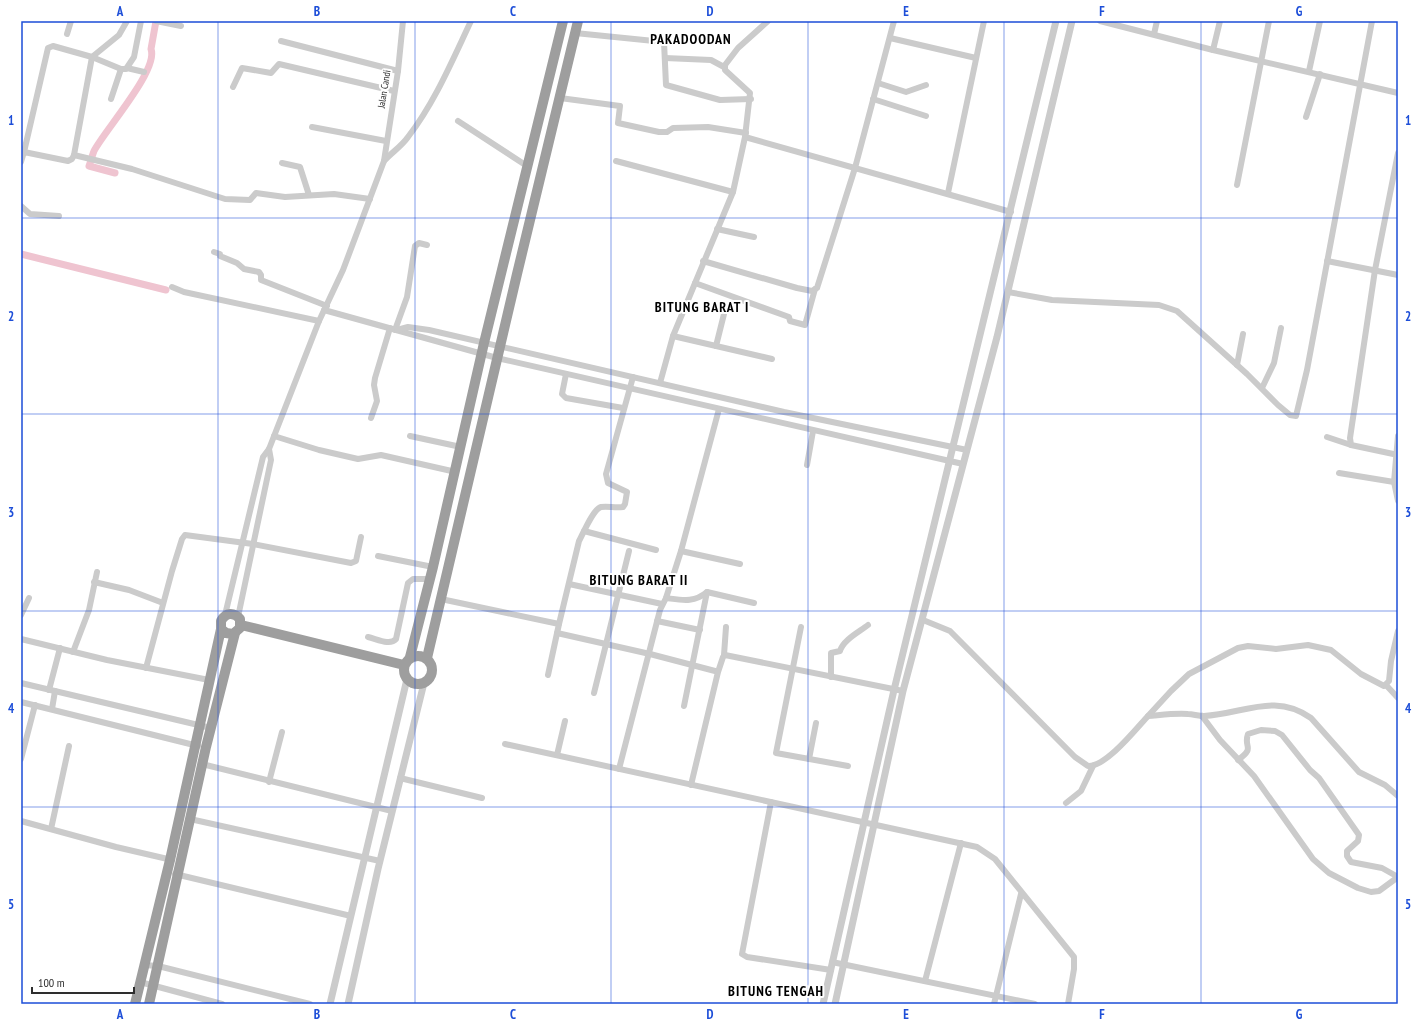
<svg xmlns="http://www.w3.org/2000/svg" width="1419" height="1025" viewBox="0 0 1419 1025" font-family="'PT Sans Narrow',sans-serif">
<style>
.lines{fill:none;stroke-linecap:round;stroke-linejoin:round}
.canal{stroke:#efc4d0;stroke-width:7}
.minor{stroke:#cbcbcb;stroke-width:6}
.tertiary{stroke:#cbcbcb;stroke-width:7}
.trunk{stroke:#9e9e9e;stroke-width:10}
.grid{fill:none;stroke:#1d4ed8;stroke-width:1;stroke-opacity:0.55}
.labels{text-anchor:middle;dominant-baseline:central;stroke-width:4;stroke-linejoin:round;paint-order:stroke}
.street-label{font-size:10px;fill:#2e2e2e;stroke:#fff}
.district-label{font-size:14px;font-weight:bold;letter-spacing:1px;fill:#000;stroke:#fff}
.neatline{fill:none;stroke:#1d4ed8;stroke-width:1.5}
.grid-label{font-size:13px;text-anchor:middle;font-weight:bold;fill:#1d4ed8}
</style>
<rect width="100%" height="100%" fill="#fff"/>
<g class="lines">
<g class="canal">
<path d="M115,173l-26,-7c2,-5 3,-10 5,-15 10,-20 65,-81 57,-102l5,-28"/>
<path d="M21,254l145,36"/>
</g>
<g class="minor">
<path d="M127,21l-8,14 -27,22 -18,98 58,14 93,30 25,1 6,-7 29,4 49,-3 36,5"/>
<path d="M156,21l25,5"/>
<path d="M1100,21l113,29 185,43"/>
<path d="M575,33l89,9 2,43 54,15 31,-1"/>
<path d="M67,34l4,-13"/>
<path d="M1154,34l3,-13"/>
<path d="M890,38l86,20"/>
<path d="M281,41l117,30"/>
<path d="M1213,50l7,-29"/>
<path d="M665,58l46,2 13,7"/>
<path d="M127,68l17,4"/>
<path d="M1309,71l11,-50"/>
<path d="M878,83l28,9 20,-7"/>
<path d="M233,87l9,-19 29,5 8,-9 115,27"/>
<path d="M560,98l60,8 -2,17 41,9h8l6,-4 35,-1 38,6"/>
<path d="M111,99l10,-30"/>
<path d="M873,99l53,17"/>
<path d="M1306,117l14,-43"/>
<path d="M458,121l69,45"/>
<path d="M312,127l74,14"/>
<path d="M745,137l266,75"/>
<path d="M24,152l24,-104 5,-2 39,11 29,12h5l8,-12 7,-36"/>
<path d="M1398,153l-23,117 -25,168 1,7 47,10"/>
<path d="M384,161l14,-90 5,-50"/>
<path d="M616,161l117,31"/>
<path d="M21,162l3,-10 44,9 4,-2 2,-4"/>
<path d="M282,163l18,4 9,28"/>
<path d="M1237,185l32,-164"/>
<path d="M948,193l36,-172"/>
<path d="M21,206l9,8 29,2"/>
<path d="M717,229l37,8"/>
<path d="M214,252l6,2v2l17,7 7,6 15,3 2,3v5l66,26"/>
<path d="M703,261l94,27 15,3 5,-3 38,-120 39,-147"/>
<path d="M1327,261l71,14"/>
<path d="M695,283l94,34 1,4 15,4 10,-36"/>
<path d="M172,287l12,5 135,29"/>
<path d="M1008,292l44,8 107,5 18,6 70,63 31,31 12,10 6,1 11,-46 65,-349"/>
<path d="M324,310l173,48 466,106"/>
<path d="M395,330l12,-33 8,-51 4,-3 8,2"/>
<path d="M397,330l11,-3 21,3 355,82 183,38"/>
<path d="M673,336l99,23"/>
<path d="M716,346l8,-32"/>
<path d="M1237,365l6,-31"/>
<path d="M566,374l-4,20 4,4 57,10"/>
<path d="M660,383l13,-47 60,-144 12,-55 5,-44 -25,-23v-5l13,-17 30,-27"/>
<path d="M1262,388l12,-25 7,-35"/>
<path d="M371,418l6,-17 -3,-16 1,-7 15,-50"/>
<path d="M274,436l45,14 39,9 23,-4 75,17"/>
<path d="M410,436l51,11"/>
<path d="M1398,436l-4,46 4,19"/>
<path d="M1327,437l24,8"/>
<path d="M807,465l6,-34"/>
<path d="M1339,473l55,9"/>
<path d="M584,531l72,19"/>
<path d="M681,551l59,13"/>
<path d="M378,556l55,11"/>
<path d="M94,582l35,8 34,13"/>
<path d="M569,584l93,20"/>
<path d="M666,598c16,2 28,5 41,-6l47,11"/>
<path d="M441,599l118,25"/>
<path d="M21,615l8,-17"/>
<path d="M225,615l38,-158 6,-8 50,-128 24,-51 41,-109c8,-9 17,-14 24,-24 27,-35 44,-76 63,-116"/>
<path d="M238,617l33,-157 -2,-11"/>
<path d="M923,620l27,11 125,126 13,9c18,1 48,-37 60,-50 13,-1 27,-3 40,-2 5,0 10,2 16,2 39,-2 71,-24 107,2l48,54 26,13 13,11"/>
<path d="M657,621l43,9"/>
<path d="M801,627l-25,126 72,13"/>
<path d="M557,633l93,21 65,17"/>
<path d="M368,637c9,2 22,9 28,2l12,-56 5,-4h17"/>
<path d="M21,639l86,21 102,20"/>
<path d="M73,652l16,-42 8,-38"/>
<path d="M724,655l2,-28"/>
<path d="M146,668l26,-97 10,-32 3,-4 68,9 98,19 5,-2 5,-24"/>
<path d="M548,675l11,-51 20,-83c4,-7 14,-32 22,-34 7,-1 14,1 22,0l2,-3 2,-12 -19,-9 -2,-9 27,-97"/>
<path d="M831,677v-24l9,-2c3,-11 19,-19 28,-26"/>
<path d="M21,683l190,45"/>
<path d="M1386,685l12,13"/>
<path d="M49,690l11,-42"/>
<path d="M594,693l35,-142"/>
<path d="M21,702l177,44"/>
<path d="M684,706l23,-114"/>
<path d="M52,709l3,-18"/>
<path d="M1148,716l23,-25 18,-17 49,-26 10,-2 28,3 32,-4 23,5 30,24 23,12 5,-5 2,-20 7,-30"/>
<path d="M1202,716l18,24 34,36 59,83 16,14 29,15 13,4 8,-1 19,-14"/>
<path d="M505,744l472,103 18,12 79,98v12l-6,35"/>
<path d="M557,755l8,-34"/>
<path d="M21,759l14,-54"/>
<path d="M809,759l7,-36"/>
<path d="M1238,760c18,-13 5,-12 10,-26l13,-4 14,1 7,4 28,35 9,8 40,57 -1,6 -11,10v5l4,6 31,6 16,9"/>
<path d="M202,764l190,47"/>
<path d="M619,769l41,-159 6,-12 15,-47 38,-142"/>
<path d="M400,778l82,20"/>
<path d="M269,782l13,-50"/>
<path d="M691,785l27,-113 5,-15 2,-2 178,36"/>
<path d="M771,802l-29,152 5,3 84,13"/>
<path d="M1066,803l15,-12 12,-25"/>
<path d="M190,819l190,42"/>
<path d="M21,821l95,26 56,13"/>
<path d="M51,829l18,-83"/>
<path d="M175,874l176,42"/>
<path d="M832,962l203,42"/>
<path d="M144,965l14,1 152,38"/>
<path d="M925,981l36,-138"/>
<path d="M140,982l82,22"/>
<path d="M994,1004l27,-110"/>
</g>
<g class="tertiary">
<path d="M330,1004l77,-325"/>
<path d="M348,1004l30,-135 46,-186"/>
<path d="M823,1004l71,-314 162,-669"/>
<path d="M835,1004l68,-313 94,-354 75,-316"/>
</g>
<g class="trunk">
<path d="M241,625l163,40"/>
<circle cx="418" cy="670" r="14"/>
<path d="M410,657l23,-90 51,-224 79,-322"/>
<path d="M427,658l90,-384 61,-253"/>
<path d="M135,1004l35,-144 51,-231v-8c5,-9 13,-9 19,-2v9l-7,6 -7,-1 -5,-4"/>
<path d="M149,1004l57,-257 29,-114"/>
</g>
</g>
<path class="grid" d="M218,21v983M415,21v983M611,21v983M808,21v983M1004,21v983M1201,21v983M21,218h1377M21,414h1377M21,611h1377M21,807h1377"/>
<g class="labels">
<g class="street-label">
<text transform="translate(384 89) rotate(-81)">Jalan Candi</text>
</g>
<g class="district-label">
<text x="691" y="39">PAKADOODAN</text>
<text x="702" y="307">BITUNG BARAT I</text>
<text x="639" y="580">BITUNG BARAT II</text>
<text x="776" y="991">BITUNG TENGAH</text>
</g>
</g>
<rect width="1419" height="1025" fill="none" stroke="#ffffff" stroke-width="44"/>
<path d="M32 987v6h102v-6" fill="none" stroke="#2e2e2e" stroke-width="2"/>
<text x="38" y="987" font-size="12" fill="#2e2e2e" stroke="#ffffff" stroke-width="3" paint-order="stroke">100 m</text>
<rect x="22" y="22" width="1375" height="981" class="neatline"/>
<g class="grid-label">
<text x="120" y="16">A</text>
<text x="317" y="16">B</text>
<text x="513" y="16">C</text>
<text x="710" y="16">D</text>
<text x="906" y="16">E</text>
<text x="1102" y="16">F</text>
<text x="1299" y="16">G</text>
<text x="11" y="125">1</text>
<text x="1408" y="125">1</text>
<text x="11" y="321">2</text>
<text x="1408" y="321">2</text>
<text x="11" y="517">3</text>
<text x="1408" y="517">3</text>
<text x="11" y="713">4</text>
<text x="1408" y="713">4</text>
<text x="11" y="909">5</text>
<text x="1408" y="909">5</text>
<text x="120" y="1019">A</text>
<text x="317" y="1019">B</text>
<text x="513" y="1019">C</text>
<text x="710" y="1019">D</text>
<text x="906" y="1019">E</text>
<text x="1102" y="1019">F</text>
<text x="1299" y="1019">G</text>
</g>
</svg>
